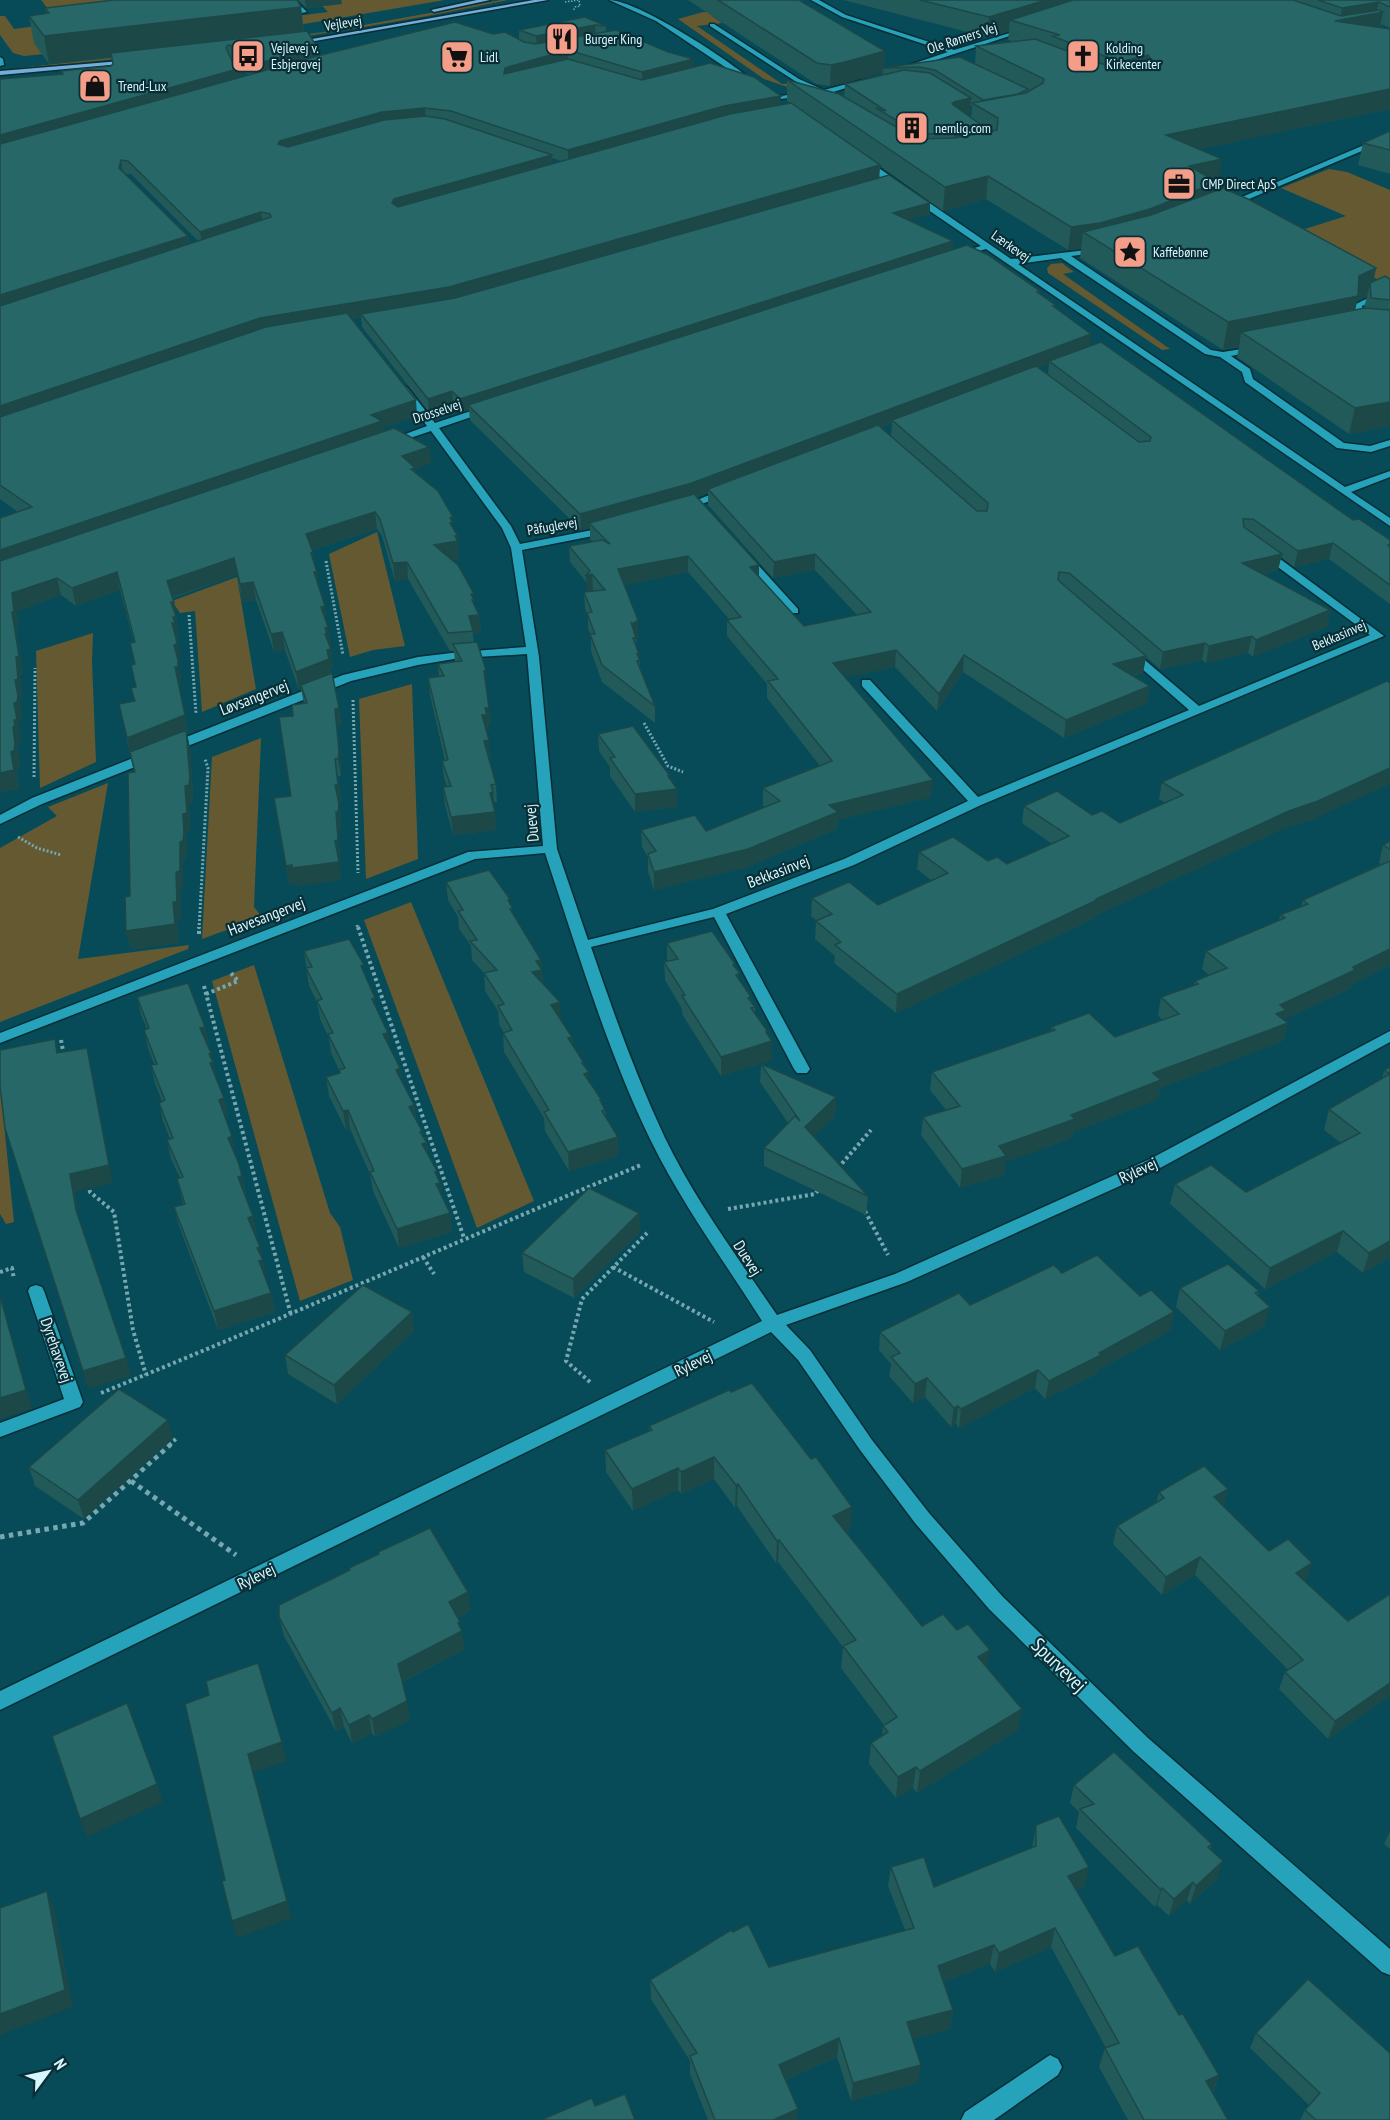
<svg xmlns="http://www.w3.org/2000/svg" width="1390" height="2120" viewBox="0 0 1390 2120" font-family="'PT Sans Narrow',sans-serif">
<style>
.green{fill:#655932}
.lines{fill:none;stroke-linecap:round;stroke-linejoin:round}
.minor-casing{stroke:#092e36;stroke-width:3}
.major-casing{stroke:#092e36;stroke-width:3}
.path-far3{stroke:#77a7b0;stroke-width:1.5;stroke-dasharray:1.5 1.5;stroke-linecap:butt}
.path-far2{stroke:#77a7b0;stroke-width:3;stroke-dasharray:2 2;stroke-linecap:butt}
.path-far1{stroke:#77a7b0;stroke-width:4;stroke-dasharray:3 3;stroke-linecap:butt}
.path{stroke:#77a7b0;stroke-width:5;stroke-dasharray:4.5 4.5;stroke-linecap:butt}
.minor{fill:#26a3ba;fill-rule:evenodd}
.major{fill:#73aeda;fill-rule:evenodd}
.wall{fill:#225959;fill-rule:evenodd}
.shaded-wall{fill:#1c4848}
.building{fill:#286767;stroke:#1c4848;stroke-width:1.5}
.labels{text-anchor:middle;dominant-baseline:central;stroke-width:4.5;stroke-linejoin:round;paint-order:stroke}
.far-street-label{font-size:14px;fill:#d8f6fd;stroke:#092e36}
.far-poi-label{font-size:14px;fill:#d8f6fd;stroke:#092e36;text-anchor:start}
.street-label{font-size:16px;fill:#d8f6fd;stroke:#092e36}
.near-street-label{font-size:20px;fill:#d8f6fd;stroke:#092e36}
</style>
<rect width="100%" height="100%" fill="#064b57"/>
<g class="green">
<path d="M41,0h180l75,16 32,-4 -11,-12h128l-147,25 -140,18 -134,13 -11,-3 -13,-18v-19h5l9,13 45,-6z"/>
<path d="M501,0h7c-168,36 -337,55 -508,70l201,-22 130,-17z"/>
<path d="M729,11l-17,5 10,7 -25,3 85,58 14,-1v7l-32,-11 -86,-60 25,-7z"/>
<path d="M1329,169l18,3 43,18v93l-3,1 -101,-49 60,-19 -65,-28z"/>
<path d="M1062,263l12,9 -11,2 107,75 -8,1 -114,-77 -1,-5 4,-4z"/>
<path d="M377,532l28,114 -32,4 -23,7 -21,-103z"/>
<path d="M237,577l19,112 -54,23 -7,-101 -15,2 -8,-12z"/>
<path d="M93,633l-1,29 4,100 -56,26 -4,-137z"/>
<path d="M412,684l6,175 -52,20 -7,-180z"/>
<path d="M261,738l-7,169 8,10 -60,22 10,-182z"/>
<path d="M108,783l-30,176 111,-14 -1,4 -188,73v-174l57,-32 -9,-9z"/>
<path d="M411,902l123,299 -57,27 -113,-308z"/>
<path d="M254,965l76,248 10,14 13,53 -53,21 -88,-320z"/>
<path d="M0,1085l14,137 -8,2 -6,-10z"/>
</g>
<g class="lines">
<defs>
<g id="minor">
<path d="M288,0h7l12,12 -5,1z"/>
<path d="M609,0c28,0 122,61 145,82l-5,1 -93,-62z"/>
<path d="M811,0h8l27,15 108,35 69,-21 5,1 -123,40 -2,-3 45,-15 -106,-35z"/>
<path d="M710,24h4l85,55 25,11 38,-10 3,2 -35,11 -3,3 -5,-2 -50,6 2,-3 41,-6 -20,-10 -85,-55z"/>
<path d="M0,57l3,2 1,6 -4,1z"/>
<path d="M1390,134v5l-160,68 -7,-2z"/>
<path d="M861,160h6l144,99 92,-11v4l-32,4 140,94 12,2 38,-6v4l-30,6 19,13 3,10 91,64 26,3 20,-6v6l-19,6 -34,-4 -92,-66 -3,-10 -22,-15 -15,-3 -144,-96 -43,6 327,223 45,-16v6l-39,15 39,26v8l-404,-277 -29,8v-4l24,-7 -120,-82z"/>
<path d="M1380,292l7,2 -25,12 2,21 -7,2 -3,-24z"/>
<path d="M401,387h6l28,36 51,-17h6v4l-53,18 72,98 9,18 88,-17 5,3 -5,3 -86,17 17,107 18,192 31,91 125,-31 131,-50 124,-58 -106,-115v-6h8l108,117 211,-87 -64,-56v-4h8l66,56 171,-71 -110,-81v-4h8l116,86 -403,169 -127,60 -128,49 84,155 -3,4h-10l-3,-4 -80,-152 -123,30c22,65 45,129 74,191 30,62 73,120 112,177l118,-41 255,-115 240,-128v11l-228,125 -255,115 -121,43 24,25 62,90 57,73 74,84 145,141 242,211v26l-8,-3 -248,-220 -145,-143 -74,-86 -55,-73 -62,-90 -27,-28 -771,378v-19l762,-370c-38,-60 -81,-118 -112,-182 -44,-91 -73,-190 -105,-286l-70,6 -475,184v-10l468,-181 75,-6 -16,-192 -67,4 -42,7 -67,16 -309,123 -42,20v-9l32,-17 311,-123 75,-18 42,-5 66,-5 -15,-99 -9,-20 -71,-97 -42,14 -5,-3 43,-16 -28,-37z"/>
<path d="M727,488l5,3 -1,2 -45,17 -9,-2z"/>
<path d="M745,554l4,1 49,54v4h-8l-49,-54v-4z"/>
<path d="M36,1285l6,2 2,4 39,111 -3,5 -80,30v-14l64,-24 -36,-108 2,-4z"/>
<path d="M1050,2055l8,4 4,8 -4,8 -64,45h-33l4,-8z"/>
</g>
<g id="major">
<path d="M477,0h13l-56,12 -3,-2z"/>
<path d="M534,0h14l-256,45 -3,-2z"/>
<path d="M133,60l-2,3 -131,12v-4z"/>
</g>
</defs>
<use href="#minor" class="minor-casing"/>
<use href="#major" class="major-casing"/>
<path class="path-far3" d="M565,2l14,-2 1,6 -5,1 -2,4"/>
<g class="path-far2">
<path d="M326,561l17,94"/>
<path d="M189,615l7,99"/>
<path d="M353,700l5,173"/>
<path d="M644,723l24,43 15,6"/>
<path d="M34,777l1,-109"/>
<path d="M18,837l19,11 24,7"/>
<path d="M357,925l1,4"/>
<path d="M199,929l9,-161 -3,-9"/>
</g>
<g class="path-far1">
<path d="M358,927l106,311"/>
<path d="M199,934v-7"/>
<path d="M204,986l87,329"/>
<path d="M206,994l32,-13 -7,-8"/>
<path d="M61,1040l3,16"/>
<path d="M838,1168l33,-38"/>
<path d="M89,1184l1,8 24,20 19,118 13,45"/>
<path d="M728,1209l87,-15 4,-5"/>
<path d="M865,1211l23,44"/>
<path d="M423,1257l11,17"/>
<path d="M613,1267l101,55"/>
<path d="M0,1272l12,-4 2,11"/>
<path d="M590,1382l-24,-21 16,-62 65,-66"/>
<path d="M101,1393c181,-74 359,-153 540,-228"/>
<path d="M169,1445l8,-7"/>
</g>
<g class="path">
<path d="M131,1481l105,74"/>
<path d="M0,1537l83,-14 88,-79"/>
</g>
<use href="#minor" class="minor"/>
<use href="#major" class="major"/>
</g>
<g class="wall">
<path d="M298,0h43l1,4 -36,4z"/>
<path d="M688,0h111l86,51 -1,17 91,-4 1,-18 36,-5 -4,-1 1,-9 -22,6 -144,-37h547v28l-9,-4 -1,4 10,1v80l-190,40 19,32 -2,1 -1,9 160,77 -3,14 17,-3v147l-41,8 -112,-77 2,-10 -16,3 -143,-92 1,-9 -13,1 -82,-51 -43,12 -63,-45 -1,12 51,25v11l-22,6 45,21 -1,8 88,42v3l17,15 33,37 263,174 37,20v64l-61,-45 -35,8 -13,-10 -3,13 -15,4 67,36 -3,17 -74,30 -5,-4 -42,10 -4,-3 -42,9 -14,-12 -3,16 -10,3 17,10 -3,17 -83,35 -101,-66 -26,39 -42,-44 -50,10 86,120 -93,23 -1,9 -90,38 -93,23 -6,-18v-15l-6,-10 -1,-17 65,1 59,-24 -2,-1v-18l57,-22 -53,-68v-14l-40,-48v-16l2,-1 -41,-47 -64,13 14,35v17l-2,2v6l3,9 1,14 15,38v17l-53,-41 -11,-31v-15l-3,-7v-12l-3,-8 -1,-17h3v-9l-17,-21 -1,-16 24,-4 -3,-3v-11l-9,2 -111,-110 -1,-10 -8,2 -8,-8 -24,8 -67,-85 -1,-10 -9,2 65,97 -35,12 1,4 46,15 2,16 -16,6 1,4 37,55 5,8 1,23 -8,1 28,55 2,17 -8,2 1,9 12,27v17l5,38h-3l1,7h-2l3,25 -1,1 7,26 1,18h-3l2,28 -43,5 -8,-30 -2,-18h4l-3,-9 -2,-17h3l-15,-66 -2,-17 11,-1 -1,-13 17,-2 -1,-11h-4l-42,-72 -13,2 -13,-45 -5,-7 -65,21 7,38 8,36 4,21h-2l4,22 -3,1 1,5 8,35 2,18h-4l4,43v7h-3l3,26 -2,1 2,19v8h-3l2,28 -2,1 3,21 -46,6 -1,-3 -5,1 -15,-86 17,-2 2,-80 11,-12 -3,-15 -2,1 -14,-40 -11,2 -18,-52 -14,2 -5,-27 -64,23 4,22h-1l3,15h-2l1,6h-1l3,15v6l-2,1 3,15v7h-2l9,49h-1l3,14 3,48 -1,7 -3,1 1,27 -4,1 1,19 -1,8 -3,1v29l-3,1 1,30h-4l2,23 -48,6 -5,-18 4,-35 4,-124 -15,-68 15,-3 -3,-13 5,-1 -5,-22h4l-5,-22 4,-1 -14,-52 -44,16 -15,-11 -44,16 1,19h-2l7,44 -3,1 2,23h-3l3,16v7h-4l3,17h-2l1,7h-3l3,18 -1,7 -3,1 3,18 -19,3v-274l18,-6 -18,-13v-420l62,-5 -1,-3 50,-5 2,-2 -1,-7 -63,7 -15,-21 -5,-27 17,-2 -1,-6 256,-1 3,24 13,25 176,-22 26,5v-9l66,-13 21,9v6l88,35 86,38 10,-2 -3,-2v-21l57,17 1,-13 37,-9 1,-3 -39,11 -14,3 -14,-2zM231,58l5,1 8,14 6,1 -8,2 -1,-8 -7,-3zM970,105l2,1 -1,12 -2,-2zM552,158l9,3 -9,3zM125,174h6l67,67 -8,3 -2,-8zM1367,296l-3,12 -9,2 2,-9zM1049,364l-1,10 -9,-6zM892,424l-1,12 -10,-8zM708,493v12l65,73 42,-8 42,45 -53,11 -45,-50 -62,-79z"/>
<path d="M1390,131v43l-32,-9 5,-22z"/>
<path d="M598,734l79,73 -42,5 -25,-36v-9l-11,-16z"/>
<path d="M1162,782l152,37 -29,9 -190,88v2l-199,95 -62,-50 1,-7 -20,-17 1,-18h1l-6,-5 1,-18 66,7 54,-24 -15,-12 2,-17 88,12 45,-20 -30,-21 2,-17 68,9 28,8 45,-20 -6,-4z"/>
<path d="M1390,841v124l-38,19 -1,4 -68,32 5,3 -5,18 -123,47 -2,11 -85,33 -1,6 -67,24 -1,13 -44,13 -39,-53 2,-18 23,-7 -16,-20 2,-18 119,-41v-4l64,10 47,-17 -4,-5 3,-18 33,-12 1,-4 14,-6 -7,-6 4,-18 73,-30 1,-6 21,-8 2,-7 78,-36 -2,-1 4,-18z"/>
<path d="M446,882l64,23 3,10 28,45 2,24 18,37 11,16 1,8 11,21 5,15 12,18 1,4 3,7 1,7 12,39 -49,15 -24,-40 -1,-13 -40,-66 -1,-19h1l-5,-9 -1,-13 -13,-20 -1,-18 -12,-13 -1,-14 -12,-17 -1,-12 -10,-17z"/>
<path d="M667,943l68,25 5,12 15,27v6l13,19 4,28 -51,16 -39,-62v-5l-17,-29 -1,-18 3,-1z"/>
<path d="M304,951l61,24 12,35 11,23 1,13 11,22 2,13 12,24 2,14 6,12 1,5 4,7 1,13 9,15v6l3,6 1,12 9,18 2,19 -53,16 -26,-57 -3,-17 -20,-45 -4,1 -17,-34 -3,-19 13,-4v-3l-8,-17 -2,-15 -9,-19 -3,-17 -8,-16z"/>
<path d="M137,997l68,30 4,18 -1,1 3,7 5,26 8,19 4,19 -3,1 11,37h-1l7,21 4,19h-1l8,21 4,19 -2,1 5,11 6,32 5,14 4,19 -57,18 -39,-104 -5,-19 9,-3 -6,-25 3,-1 -9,-19 -4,-19 3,-1 -7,-18 -4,-18 3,-2 -7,-17 -4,-19 3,-1 -6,-16 -4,-18 3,-1 -6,-14z"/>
<path d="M761,1064l75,33 -1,19 -21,20 54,60 -2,19 -102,-49v-18l24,-25 -28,-41z"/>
<path d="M1390,1067v191l-27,15 -26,-21 -72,37 -95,-85 5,-20 71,8 95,-49 -17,-13 5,-21 53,-30 2,-9z"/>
<path d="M639,1213l1,19 -66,66 -50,-26 -2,-19z"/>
<path d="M1062,1273l78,23 34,16 -4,19 -72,39 -1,4 -52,25 -10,-11 -76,40 -3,-4 -5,3 -26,-30 -12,6 -24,-27 2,-12 -12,-14 1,-18 90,-27z"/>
<path d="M1180,1288l79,3 -1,5 7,30 -45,24 -44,-43z"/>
<path d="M412,1312l2,19 -77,73 -49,-30 -3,-19z"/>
<path d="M729,1390l121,139 -5,3 77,94 65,41 31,63 -101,63 -4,-5 -17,10 -27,-34 2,-21 11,-7 1,-10 1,-1 -43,-57 2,-21 -65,-85 -2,1 -39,-57 -2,2 -21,-29 -33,15 -3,-4 -45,21 -27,-39 -1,-22 44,-19v-5z"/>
<path d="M173,1439l-89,80 -49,-33 -6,-19z"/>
<path d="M1228,1489l-5,18 46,44 43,12 -7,18 43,40 42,-27v102l-62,43 -49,-50 6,-17 3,-2 -93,-95 -33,20 -49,-51 4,-18 39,-23 3,-11z"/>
<path d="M378,1552l90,40 2,19 -12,6 3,12 4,20 -63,33 8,38 -35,17 -3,-4 -20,10 -8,-16 -8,4 -52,-95 -5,-19 70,-46v-3l29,-14z"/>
<path d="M1074,1785l138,59 -2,6 7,29 -27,25 -3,-4 -18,16 -12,-11 -2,2 -79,-79 3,-16 -9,-9z"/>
<path d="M1036,1825l49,61 -9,4 39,66 64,59 40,60 -6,18 15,27h-100l-29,-53 6,-19h1l-55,-101 -56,25 -5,-8 -47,18 10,28 -3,19 -38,10 6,44 -67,18 -14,-44 -52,23 12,40h-89l-18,-46v-13l-39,-62 -1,-19 83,-48 36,35 136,-37 -17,-44 3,-19 43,20 98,-39z"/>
<path d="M1390,1831v18l-6,-5z"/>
<path d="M1256,2033l134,87h-90l5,-10 4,-5 -59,-57z"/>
</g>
<g class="shaded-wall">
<path d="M305,0h36l1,4 -36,4z"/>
<path d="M1046,0h61l-97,20 -1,11 -22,6 2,-20z"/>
<path d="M1379,2l-3,11 7,-1 -4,20 -44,-11 5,-1 2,-12z"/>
<path d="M301,7l3,28 -255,29 -5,-28z"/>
<path d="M595,25l1,12 -59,11 -1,-12z"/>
<path d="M317,47l1,13 -60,17 -2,-13z"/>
<path d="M568,50v13l-64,11 1,-6z"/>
<path d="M885,51l-1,17h-1v4l-39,11 -14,3 1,-21z"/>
<path d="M1148,55l-3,21 -28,7 3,-21z"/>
<path d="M694,59v12l-52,14v-13z"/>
<path d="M241,68l2,13 -243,69v-15z"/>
<path d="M1390,89v20l-227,48 3,-22z"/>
<path d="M781,96l-1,13 -212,55v-14l156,-44z"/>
<path d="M971,98l-2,18 -17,4v-16l2,-2z"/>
<path d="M425,108l1,13 -145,34 -3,-11 2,-3 102,-29z"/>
<path d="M984,127l-2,19 -29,6 1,-19z"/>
<path d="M552,155v14l-157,44 -3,-10 2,-4z"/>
<path d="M1222,159l-3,22 -34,8 4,-23z"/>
<path d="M121,160l2,14 -4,-6z"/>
<path d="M880,165l-1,14 -429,123 -89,12v3l-99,17 -262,90v-18l260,-88z"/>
<path d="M988,176l-2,23 -43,12 2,-24z"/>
<path d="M1217,182l-3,23 -131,27 -2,17 -13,1 3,-23z"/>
<path d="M930,203v11l-38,11 1,-12z"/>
<path d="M261,212l2,15 -60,19 -3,-14z"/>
<path d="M188,236l3,15 -191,61v-17z"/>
<path d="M953,241l-1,12 -484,152 1,5 -8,2 -1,-13z"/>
<path d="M1376,268l-5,25 -1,-10 -3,13 -10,5 -4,22 -112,9 -2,15 -16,3 5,-28 131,-46z"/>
<path d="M1091,334l-2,15 -40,12v3l-154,59 -3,-3v4l-181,68 -3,-3v4l-16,6 -103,24 1,5 -9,2 -1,-16z"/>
<path d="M452,391l1,13 -24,8 -1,-13z"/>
<path d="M416,400l1,16 -35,12 1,10 -383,131v-19l371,-135z"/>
<path d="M1390,402v24l-41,8 6,-26z"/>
<path d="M429,447l2,16 -16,6 2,16 -15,-29z"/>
<path d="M375,512l2,17 -69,22 -2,-17z"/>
<path d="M455,536h3l1,23 -24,3 -1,-17z"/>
<path d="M1333,543l-4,16 -35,8 4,-16z"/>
<path d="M313,552l3,18 -5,-17z"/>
<path d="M815,554v16l-42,8 1,-16z"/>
<path d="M1282,554l-4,16 -39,9 3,-16z"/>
<path d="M688,556v16l-69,14 -1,-17z"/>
<path d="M234,558l3,17 -67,23 -3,-17z"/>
<path d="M407,562l1,17 -13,2 -2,-18z"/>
<path d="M759,565v16l-9,-14z"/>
<path d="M117,572l3,18 -44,16 -4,-18z"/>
<path d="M314,572h3l2,17z"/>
<path d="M592,574l1,17 -6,1 -1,-17z"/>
<path d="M57,578l4,17 -44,16 1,19h-2l7,44 -3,1 2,23h-3l3,16v7h-4l3,17h-2l1,7h-3l3,18 -1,7 -3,1 3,18 -19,3v-19l11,-21 2,-25 1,-7 1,-40 -3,-68v-19z"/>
<path d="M253,582l3,18 -14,2 -2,-18z"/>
<path d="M471,594h3l1,21h4l2,17 -8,2 -4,-18z"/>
<path d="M171,602h3l5,33h-2l1,6h-1l3,15v6l-2,1 3,15v7h-2l-4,-18z"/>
<path d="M325,606l2,18 -6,-17z"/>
<path d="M1330,610l-3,17 -74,30 3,-17z"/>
<path d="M638,620v17l-2,2 -3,-1v2l-1,-16z"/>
<path d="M328,627l3,18h-2l2,4 2,18 -3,1 2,9 -31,8v4l-2,1 -3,-18 29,-38v-6z"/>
<path d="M282,632l3,18 -11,2 -3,-18z"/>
<path d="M1252,636l-4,17 -42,10 3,-17z"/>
<path d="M1205,643l-3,17 -42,9 3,-17z"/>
<path d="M896,650l-1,17 -63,13 1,-17z"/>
<path d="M964,655l-1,17 -26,39 2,-17z"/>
<path d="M1146,656l-3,17 -33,8 3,-17z"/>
<path d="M486,670l1,17 -2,1 -1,-17z"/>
<path d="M1150,686l-3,17 -83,35 2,-18z"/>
<path d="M339,708l2,18h-4l4,43v7l-3,-17 -3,-50z"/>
<path d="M485,708h4l2,17h-3l1,7 -5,1 -2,-18z"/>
<path d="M185,715l3,19h-1l3,14 3,48 -1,7 -3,1 1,27 -4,1 1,19 -1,8 -3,1v29l-3,1 1,30h-4l2,23 -48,6 -5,-18 47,-29 7,-60 -49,-85 -4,-19z"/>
<path d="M489,740l1,17 -4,1 -2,-17z"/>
<path d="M335,759l6,43 -3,1 -3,-18z"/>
<path d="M1390,768v16l-76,35 -29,9 -190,88v2l-199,95 1,-19 199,-95 193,-88z"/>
<path d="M668,776h2v14l7,-1v18l-42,5v-18z"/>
<path d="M933,780l-2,17 -93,23 -1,9 -90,38 -93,23v-18l175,-67z"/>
<path d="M493,792l2,18 -5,-17z"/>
<path d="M339,804l2,18v8h-3l2,28 -3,1 -2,-18 1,-29z"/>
<path d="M495,812l1,18 -43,5 -2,-18z"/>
<path d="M339,862l2,18 -46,6 -1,-3 -5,1 -3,-18z"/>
<path d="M1390,949v16l-38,19 -1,4 -68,32 5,3 -5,18 -123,47 -2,11 -85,33 -1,6 -67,24 -1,13 -44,13 2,-19 37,-23 72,-31 82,-42 123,-59 4,-9z"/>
<path d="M541,960l2,28 -11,-16 4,-11z"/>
<path d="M375,998l3,19 -6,-18z"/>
<path d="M560,1002l1,19 -10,-16z"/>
<path d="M205,1027l4,18 -5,2 -4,-19z"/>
<path d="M766,1032h2v11l4,-2v19l-51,16v-19z"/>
<path d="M388,1033l2,18 -7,-17z"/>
<path d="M572,1037l1,18 -5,-17z"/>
<path d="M87,1048l4,18 22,117 -38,9 6,36 -5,-18 -6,-36z"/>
<path d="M211,1053l4,18 1,10 -6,-18 -1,-9z"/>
<path d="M582,1063h2l1,11 4,-2v19l-4,2v-12l-2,1z"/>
<path d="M400,1068l3,19 -7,-17z"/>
<path d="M836,1097l-1,19 -31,30 1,-19z"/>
<path d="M224,1098l4,19 -5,2 -4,-19z"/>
<path d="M414,1105l2,19 -7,-17z"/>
<path d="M348,1110l2,19 -4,1 -3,-19z"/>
<path d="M422,1131l2,13 3,-1 2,19 -5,1 -4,-31z"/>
<path d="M232,1136l4,19 -4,2 -4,-19z"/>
<path d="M618,1137v19l-49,15 -1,-19z"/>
<path d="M437,1171l1,13 2,-1 2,19 -4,1 -3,-31z"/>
<path d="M242,1176l4,19 -4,1 -4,-19z"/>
<path d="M450,1213l2,19 -53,16 -2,-19z"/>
<path d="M639,1213l1,19 -66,66 -1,-19z"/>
<path d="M253,1216l4,19 -5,2 -4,-19z"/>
<path d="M1343,1231l-6,21 -72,37 5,-21z"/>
<path d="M1390,1241v17l-27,15 6,-20z"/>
<path d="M260,1247l7,32 -4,1 -6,-32z"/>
<path d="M0,1293l32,116 -32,10z"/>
<path d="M271,1293l4,19 -57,18 -4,-19z"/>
<path d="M1270,1307l-5,19 -45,24 5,-19z"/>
<path d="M412,1312l2,19 -77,73 -3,-19z"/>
<path d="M1174,1312l-4,19 -72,39 -1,4 -52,25 4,-18z"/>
<path d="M126,1358l5,18 -43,13 -5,-18z"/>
<path d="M1038,1370l-3,18 -76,40 2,-19z"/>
<path d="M927,1378l-2,19 -12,6 2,-19z"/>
<path d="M958,1406l-2,18 -5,3 3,-19z"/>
<path d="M168,1420l5,19 -89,80 -6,-19z"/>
<path d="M714,1457v22l-33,15v-22z"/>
<path d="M678,1468v22l-45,21 -1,-22z"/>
<path d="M738,1484l-1,22 -2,2 1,-23z"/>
<path d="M1228,1489l-5,18 -9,-10z"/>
<path d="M852,1507l-2,22 -19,9 2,-22z"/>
<path d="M779,1540l-1,22 -2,1 1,-22z"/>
<path d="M1200,1557l-5,18 -33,20 4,-18z"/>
<path d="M1312,1563l-6,18 -15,10 5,-18z"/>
<path d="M468,1592l2,19 -19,9 -2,-18z"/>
<path d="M460,1622l5,27 -64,33 -3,-18z"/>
<path d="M990,1650l-4,22 -8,-15z"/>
<path d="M1390,1683v13l-62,43 7,-18z"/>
<path d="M407,1701l3,19 -35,17 -3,-18z"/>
<path d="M340,1708l4,19 -8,4 -4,-18z"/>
<path d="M1022,1709l-4,21 -101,63 3,-22z"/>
<path d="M369,1715l3,18 -20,10 -3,-18z"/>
<path d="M282,1742l5,19 -35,12 -4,-19z"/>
<path d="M916,1767l-3,21 -17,10 2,-21z"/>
<path d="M157,1784l6,18 -76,35 -7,-18z"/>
<path d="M1223,1861l-6,18 -27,25 6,-18z"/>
<path d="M1089,1867l-4,19 -22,9 5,-19z"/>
<path d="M1193,1882l-6,18 -18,16 5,-17z"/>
<path d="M1162,1888l-5,17 -2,2 6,-17z"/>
<path d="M47,1891l7,18 19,98 -73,28v-21z"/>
<path d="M287,1901l5,17 -55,20 -5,-17z"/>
<path d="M1055,1928l-4,19 -56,25 4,-19z"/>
<path d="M994,1945l-4,19 -55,21 3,-19z"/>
<path d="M953,2010l-3,19 -46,12 3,-19z"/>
<path d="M839,2038l-2,19 -60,26 2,-18z"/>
<path d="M921,2065l-3,18 -67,18 2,-18z"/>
<path d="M1219,2075l-7,19 -6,-13z"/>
<path d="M798,2109l-1,11h-24z"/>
</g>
<g class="building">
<path d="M114,0h183l4,7 -257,29 -15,-20 20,-3 -4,-5z"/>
<path d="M718,0h81l86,51 -40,11 -14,3 -14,-2z"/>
<path d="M920,0h126l-57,17z"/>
<path d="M1073,0h220l48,16 38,-6 4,2 -48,9 55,8v60l-224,46 56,24 -33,7 28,16 -67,27 -50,14 -29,4 -83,-51 -43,11 -158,-107 52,14 78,45 38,-1 42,-8 1,-12 -26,-15 54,-10 17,-10 1,-4 -68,-33 59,-7 81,30 37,-8 -5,-6 -28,7 -68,-26 8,-1 -50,-15z"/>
<path d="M1318,0h72v7l-11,-5 -37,6z"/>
<path d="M585,17l21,9 -11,-1 -59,11 -17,-6z"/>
<path d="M455,22l38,12 12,-2 19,10 12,2 80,-14 52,22 26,7 -52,13 -74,-22 -63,18 -1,6 64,-15 74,21 68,-17 44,14 27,19 -57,10 -156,44 -117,-39 -26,-3 -43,4 -102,29 -2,3 10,3 96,-27 41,-4 20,3 107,36 -158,44 -2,4 6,4 332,-93 61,-11 89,62 -431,122 -189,31 -260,88v-100l271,-89 -1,-3 -9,-2 -61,20 -72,-71 -7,-1 -2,8 69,68 -188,59v-151l321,-89z"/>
<path d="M307,31l10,16 -61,17 -13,-4 -9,-14 -6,-1 -2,3 8,17 7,3 -241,67v-56l63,-5 -2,-3 50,-5 2,-2 -2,-11z"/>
<path d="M960,57l68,32 -10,5 -35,6 -48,-30 -16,-3 -36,1z"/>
<path d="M904,70l26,3 41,25 -17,4 -2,2 32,23 -30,6 -35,1 -43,-26 10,3 -41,-27z"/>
<path d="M1390,131v19l-27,-7z"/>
<path d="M889,175l41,28 -37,10 60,28 -493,158 -8,-8 -24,8 -67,-85 94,-16z"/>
<path d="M1223,188l25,11 128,69 -17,8 -1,20 -130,26 -145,-90 68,-17z"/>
<path d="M967,245l21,10 52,36 -3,1 20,14h-4l38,28 -399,149 -112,31 -112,-109z"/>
<path d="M1385,276l5,3v21l-19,-2 -1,-15z"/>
<path d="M1365,308l25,2v92l-35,6 -114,-76z"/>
<path d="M347,313l69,87 -45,15 11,6 -382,129v-32l32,-11 -32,-22v-68l266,-90z"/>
<path d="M1101,342l252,178 6,-1 31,21v4l-2,1 2,2v38l-57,-42 -35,8 -45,-32h-10l1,8 38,27 -40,9 88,47 -74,30 -4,-4 -43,10 -4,-3 -42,9 -94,-79 -10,-1 -1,8 88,76 -33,8 37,22 -84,34 -102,-65 -25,39 -43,-44 -63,13 100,117 -104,25 9,7 -90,37 -94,23 -6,-18 8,-3 -15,-21 54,-15 11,16 74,-30 -17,-13 69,-27 -64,-80 10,-2 -51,-59 14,-3 -53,-61 -70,13 20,51 -6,4 -1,-2 5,16h-3l6,16h-2l3,6 -3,1 18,45 -53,-41 -12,-31h5l-8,-21 5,-1 -8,-20 21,-2 -13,-16 -6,1 4,-4 -21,-25 33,-6 8,4 -21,-21 105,-29 65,71 -9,2 54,59 67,-14 -56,-58 -41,8 -66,-73 170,-64 99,86h10l1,-8 -96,-83 144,-54 103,76 11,-1 1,-4 -102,-76z"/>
<path d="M394,428l35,19 -27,9 13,12 -4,1 27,22 15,26 -3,1 3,4 -3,1 8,13h-3l3,5 -24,4 24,20 16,29h-3l3,6h-2l7,15 -10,1 4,15 -25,2 -41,-71 -14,1 -13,-44 -5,-7 -69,22 7,18 -2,1 6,19h-3l11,34 -4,1 7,20 -3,1 2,6h-2l6,15 -4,1 2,9 -33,13 -14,-40 -11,2 -18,-52 -13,2 -6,-26 -67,23 7,21h-3l5,15h-3l2,6h-3l4,15 1,6 -3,1 4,15v7h-3l10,48 -58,23 -8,-34 16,-3 -4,-13 5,-1 -5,-22 4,-1 -5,-21 5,-1 -18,-70 -45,16 -15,-10 -45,15 2,19h-2l7,44 -3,1 2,22 -3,1 3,16 -1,6 -3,1 3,17h-3l1,6 -2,1 2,17 -1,7 -3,1 3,18 -14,3v-212z"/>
<path d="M477,642l9,28 -2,1 5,37h-4l2,7h-5l7,25 -5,1 12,43 -5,1 2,7 -3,1 5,19 -44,5 -8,-30 8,-1 -9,-25 6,-1 -20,-82 16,-2 -6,-12 24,-3 -9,-17z"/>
<path d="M332,673l7,35 -4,1 4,42 -1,8h-3l3,26h-3l4,19 -1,8h-2l2,28 -3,1 4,21 -47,6v-3l-6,1 -12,-68 17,-2 -12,-79 14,-1 -1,-11 15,-2 -6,-18z"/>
<path d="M1387,681l3,2v85l-72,33 -29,10 -193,88 1,1 -200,94 -62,-49 6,-3 -25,-21 16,-7 -20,-16 37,-16 29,23 70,-32 -29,-21 34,-15 35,24 9,-4 10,7 62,-28 -45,-30 33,-15 35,24 10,-4 18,12 63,-28 -21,-13z"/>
<path d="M633,726l37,50h-2l9,13 -42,5 -25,-36 5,-1 -17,-23z"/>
<path d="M186,730l4,48 -1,7 -4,1 2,27 -4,1 1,19 -1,8 -3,1v29l-4,1 1,30h-4l2,22 -49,7 -1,-34 5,-1 -2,-123 7,-1 -5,-20z"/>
<path d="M1390,841v8l-7,-4z"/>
<path d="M1390,861v88l-37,18 2,3 -75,35 6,5 -10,4 12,9 -135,50 8,7 -90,35 4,4 -76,27 7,10 -44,13 -39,-52 37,-11 -28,-34 123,-42 -4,-3 38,-14 26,24 64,-23 -18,-17 37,-13 -3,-3 32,-13 -21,-17 79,-33 -5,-3 28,-11 -5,-4z"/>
<path d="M489,870l21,29 -2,1 5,9h-3l31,51 -5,1 6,9 -10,2 28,30 -9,3 21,32 -4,1 16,25h-2l7,9 -5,2 17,25 -1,1 5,10 -3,1 16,26 -50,15 -24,-40 5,-2 -46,-77 9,-3 -14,-24 6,-2 -20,-31 13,-3 -27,-29 7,-1 -19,-29 5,-1 -17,-28z"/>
<path d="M712,931l23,33 -2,1 7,8 -4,2 15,22 -3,1 7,9 -4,1 17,24h-2l6,9 -51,16 -39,-61 3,-1 -21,-33 14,-3 -11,-16z"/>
<path d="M349,939l15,26 -3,1 14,32 -3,1 16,34 -5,1 17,34 -4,2 18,35 -5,2 13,24 -2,1 7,11 -5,1 15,27 -2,1 5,11 -4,1 14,29 -53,16 -27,-57 4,-1 -26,-61 -5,1 -17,-34 14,-4 -1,-3 6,-2 -17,-34 5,-1 -16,-32 5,-2 -16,-31 6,-1 -8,-16z"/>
<path d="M188,983l17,44 -5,1 11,25 -2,1 4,8 -3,1 14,35 -5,2 13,36 -4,2 11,26 3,12 -4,1 15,39 -5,2 12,29 -3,1 6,12 -4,1 12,32 -57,18 -40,-104 11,-3 -8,-25 6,-2 -16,-37 6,-2 -14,-35 6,-3 -14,-35 6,-1 -13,-34 5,-2 -12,-31z"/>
<path d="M55,1039l2,14 30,-5 22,117 -39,9 6,36 50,148 -43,13 -78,-243 -5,-42v-36z"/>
<path d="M761,1064l75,33 -31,30 63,69 -104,-48 31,-32 5,5z"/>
<path d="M1390,1067v174l-21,12 -26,-22 -73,37 -95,-84 36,-19 35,27 114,-59 -31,-24 61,-35 -6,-4z"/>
<path d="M589,1188l50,25 -66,66 -51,-26z"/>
<path d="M1097,1255l43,41 11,-6 23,22 -75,41 2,2 -52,26 -11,-11 -77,39 -3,-3 -4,2 -27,-30 -12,6 -24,-27 9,-4 -20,-21 79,-39 11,12 84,-40 8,8z"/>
<path d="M1228,1264l31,27 -4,2 15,14 -45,24 -45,-43z"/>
<path d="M363,1285l49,27 -78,73 -49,-30z"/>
<path d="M0,1296l26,94 -26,8z"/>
<path d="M752,1383l59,76 5,-2 36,50 -19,9 89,110 21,-12 14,16 11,-6 22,26 -12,7 44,52 -102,62 -4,-4 -18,10 -27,-34 17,-11 -5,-6 14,-9 -54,-71 13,-6 -77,-100 -2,1 -39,-57 -2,1 -22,-28 -33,15 -3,-4 -46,21 -27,-39 47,-20 -3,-4 80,-36 2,2z"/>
<path d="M119,1389l49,31 -90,80 -49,-33z"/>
<path d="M1204,1466l24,23 -14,8 55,54 19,-12 24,24 -16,10 52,48 42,-27v89l-55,38 -50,-49 18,-12 -103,-103 -34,20 -49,-51 47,-28 -5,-6z"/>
<path d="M430,1528l38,64 -19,10 11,20 -2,1 4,8 -64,33 9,37 -35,18 -3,-4 -20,10 -9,-17 -8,5 -53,-96v-12l71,-35 -1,-2 30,-14 -1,-2z"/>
<path d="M258,1663l24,79 -34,12 39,147 -55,20 -10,-40 3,-1 -40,-176 24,-9 -3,-14z"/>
<path d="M127,1703l30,81 -77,35 -28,-83z"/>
<path d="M1114,1752l98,92 -4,3 15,14 -27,25 -3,-4 -19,17 -12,-11 -1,2 -81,-81 14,-5 -20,-19z"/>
<path d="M1059,1816l30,51 -21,9 47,80 23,-10 41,69 4,-1 36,61 -13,6 22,39h-84l-39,-72 14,-5 -64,-115 -56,25 -5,-8 -56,21 15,44 -46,12 14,43 -68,18 -14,-45 -60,27 19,44 -25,11h-58l-25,-64 7,-3 -47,-73 81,-50 2,2 15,-8 21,43 145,-39 -23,-61 33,-10 10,30 102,-41v-21z"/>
<path d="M47,1891l18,99 -65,24v-106z"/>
<path d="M1308,1979l82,74v67h-74l-11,-10 15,-17 -64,-60z"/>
<path d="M625,2094l10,26h-94l51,-22 3,8z"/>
</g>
<defs>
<symbol id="restaurant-square" viewBox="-11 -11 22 22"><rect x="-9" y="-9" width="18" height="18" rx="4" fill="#f49e89" stroke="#092e36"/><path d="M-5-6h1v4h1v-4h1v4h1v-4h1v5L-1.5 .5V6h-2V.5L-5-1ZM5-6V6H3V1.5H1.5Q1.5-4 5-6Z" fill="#111"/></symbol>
<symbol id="bus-square" viewBox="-11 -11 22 22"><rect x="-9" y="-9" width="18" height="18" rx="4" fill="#f49e89" stroke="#092e36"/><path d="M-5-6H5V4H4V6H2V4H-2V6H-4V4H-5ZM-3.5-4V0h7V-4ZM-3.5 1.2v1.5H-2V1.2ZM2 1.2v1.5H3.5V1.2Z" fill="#111"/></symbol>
<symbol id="church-square" viewBox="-11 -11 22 22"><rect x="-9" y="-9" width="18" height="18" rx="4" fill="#f49e89" stroke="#092e36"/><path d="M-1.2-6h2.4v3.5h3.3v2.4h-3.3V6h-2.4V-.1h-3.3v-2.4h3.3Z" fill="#111"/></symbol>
<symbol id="supermarket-square" viewBox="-11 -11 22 22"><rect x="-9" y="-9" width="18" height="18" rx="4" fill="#f49e89" stroke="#092e36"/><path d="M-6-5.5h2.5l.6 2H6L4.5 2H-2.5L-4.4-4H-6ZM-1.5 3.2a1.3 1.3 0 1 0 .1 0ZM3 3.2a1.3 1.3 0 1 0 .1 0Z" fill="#111"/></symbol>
<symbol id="shop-square" viewBox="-11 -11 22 22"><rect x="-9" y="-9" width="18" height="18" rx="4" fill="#f49e89" stroke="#092e36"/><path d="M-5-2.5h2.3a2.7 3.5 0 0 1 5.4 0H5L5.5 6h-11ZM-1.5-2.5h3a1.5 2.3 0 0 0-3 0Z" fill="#111"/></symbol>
<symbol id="building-square" viewBox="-11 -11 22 22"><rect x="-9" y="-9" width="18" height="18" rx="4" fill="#f49e89" stroke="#092e36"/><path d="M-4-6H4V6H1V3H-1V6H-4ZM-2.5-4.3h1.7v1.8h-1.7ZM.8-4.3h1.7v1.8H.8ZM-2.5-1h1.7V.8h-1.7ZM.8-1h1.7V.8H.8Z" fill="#111"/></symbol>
<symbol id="office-square" viewBox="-11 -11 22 22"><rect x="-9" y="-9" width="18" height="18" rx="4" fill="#f49e89" stroke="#092e36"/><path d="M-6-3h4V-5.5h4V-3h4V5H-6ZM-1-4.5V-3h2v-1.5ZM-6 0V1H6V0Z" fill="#111"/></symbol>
<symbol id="sight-square" viewBox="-11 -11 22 22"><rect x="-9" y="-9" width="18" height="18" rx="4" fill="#f49e89" stroke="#092e36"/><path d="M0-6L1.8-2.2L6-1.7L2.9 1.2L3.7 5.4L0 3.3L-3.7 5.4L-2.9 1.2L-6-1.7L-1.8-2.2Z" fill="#111"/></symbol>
</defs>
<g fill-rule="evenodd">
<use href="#restaurant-square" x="543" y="20" width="38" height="38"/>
<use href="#bus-square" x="229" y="37" width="38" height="38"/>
<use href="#church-square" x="1064" y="37" width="38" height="38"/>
<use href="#supermarket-square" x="438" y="38" width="38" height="38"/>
<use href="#shop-square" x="76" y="67" width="38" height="38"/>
<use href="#building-square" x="893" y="109" width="38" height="38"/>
<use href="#office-square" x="1160" y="165" width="38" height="38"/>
<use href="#sight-square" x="1111" y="233" width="38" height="38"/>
</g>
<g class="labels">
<g class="far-street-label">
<text transform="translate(343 23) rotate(-9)">Vejlevej</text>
<text transform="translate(962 38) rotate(-18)">Ole Rømers Vej</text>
<text transform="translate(1011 246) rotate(35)">Lærkevej</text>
<text transform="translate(437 411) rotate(-18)">Drosselvej</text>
<text transform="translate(552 526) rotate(-10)">Påfuglevej</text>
<text transform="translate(1339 635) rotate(-23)">Bekkasinvej</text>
</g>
<g class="far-poi-label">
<text x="585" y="39">Burger King</text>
<text x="271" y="48">Vejlevej v.<tspan x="271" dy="16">Esbjergvej</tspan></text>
<text x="1106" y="48">Kolding<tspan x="1106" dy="16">Kirkecenter</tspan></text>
<text x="480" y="57">Lidl</text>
<text x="118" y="86">Trend-Lux</text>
<text x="935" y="128">nemlig.com</text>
<text x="1202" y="184">CMP Direct ApS</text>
<text x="1153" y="252">Kaffebønne</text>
</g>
<g class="street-label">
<text transform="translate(254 697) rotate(-21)">Løvsangervej</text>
<text transform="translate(531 823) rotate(-95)">Duevej</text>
<text transform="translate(778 871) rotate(-21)">Bekkasinvej</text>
<text transform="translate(266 916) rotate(-21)">Havesangervej</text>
<text transform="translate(1138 1170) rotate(-25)">Rylevej</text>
<text transform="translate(748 1258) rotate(58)">Duevej</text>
<text transform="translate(57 1350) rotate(71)">Dyrehavevej</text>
<text transform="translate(693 1363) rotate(-26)">Rylevej</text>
<text transform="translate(256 1576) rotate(-26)">Rylevej</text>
</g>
<g class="near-street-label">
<text transform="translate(1059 1665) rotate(44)">Spurvevej</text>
</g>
</g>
<g transform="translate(48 2072) rotate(57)" stroke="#092e36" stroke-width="4.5" paint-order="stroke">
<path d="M0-4.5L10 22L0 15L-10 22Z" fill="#d8f6fd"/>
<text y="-9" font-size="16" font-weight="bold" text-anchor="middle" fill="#d8f6fd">N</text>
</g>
</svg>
